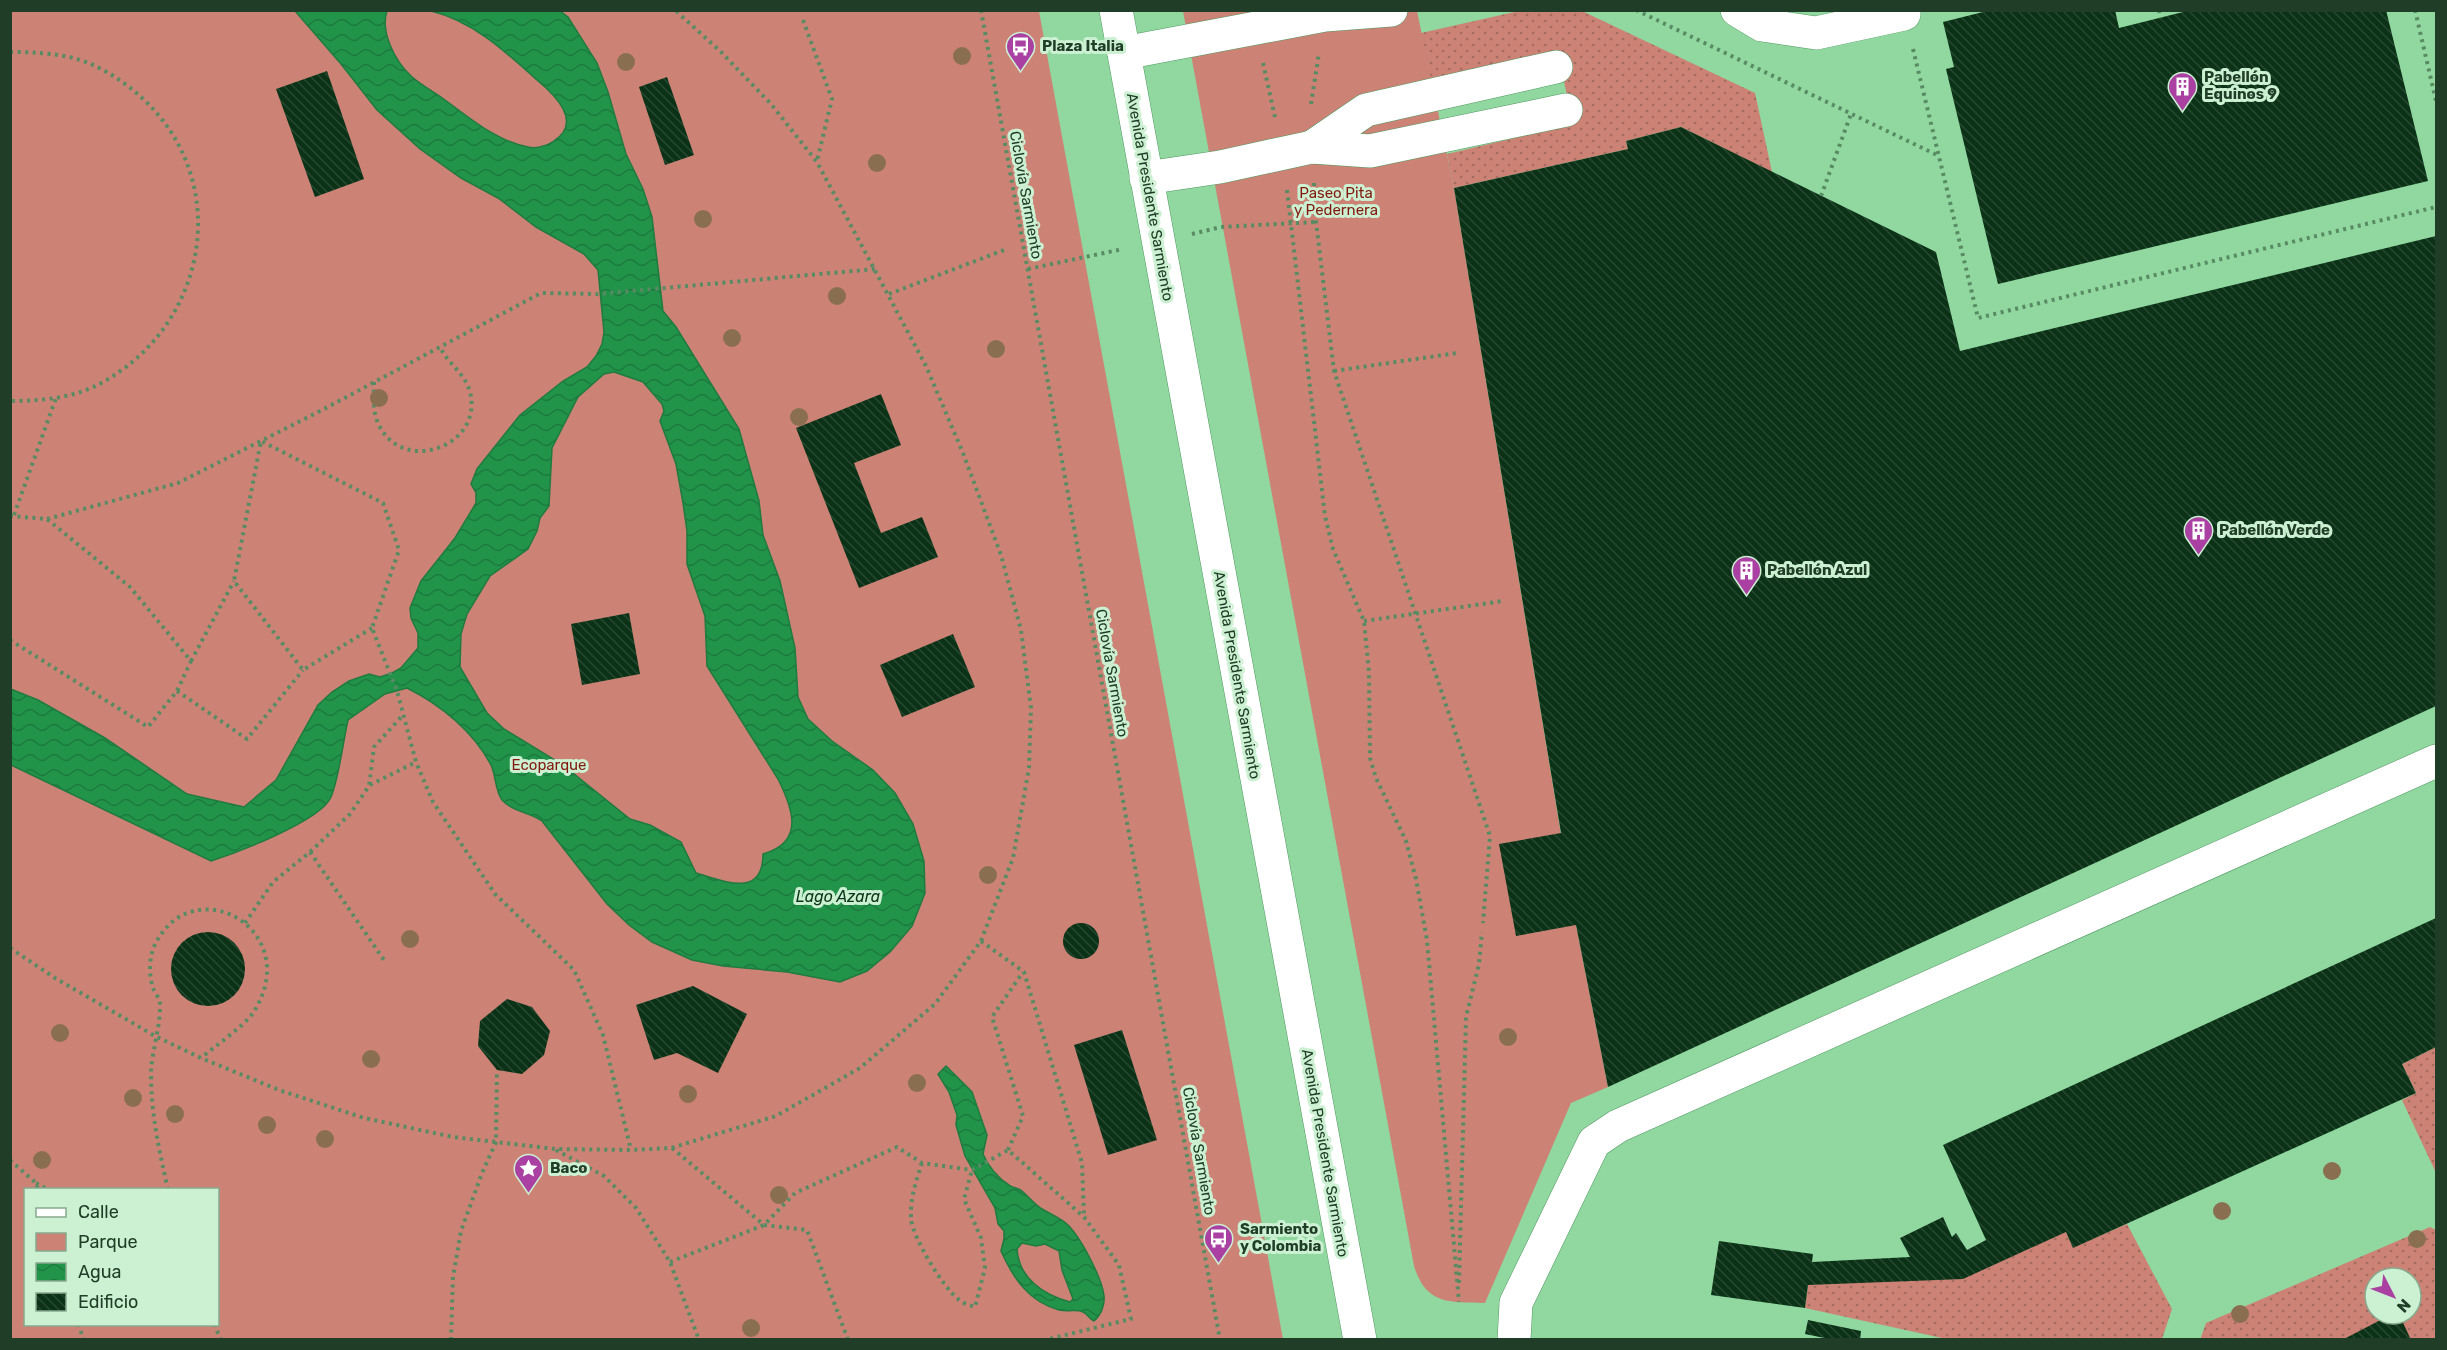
<svg xmlns="http://www.w3.org/2000/svg" width="2447" height="1350" viewBox="0 0 2447 1350" font-family="Rubik,sans-serif">
<style>
.grass{fill:url(#grass-dots);fill-rule:evenodd}
.park{fill:#cc8376;fill-rule:evenodd}
.water{fill:url(#water-waves);stroke:#217a40;stroke-width:1.5;fill-rule:evenodd}
.building{fill:url(#building-back-hatch)}
.lines{fill:none;stroke-linecap:round;stroke-linejoin:round}
.minor-casing{stroke:#519862;stroke-width:34}
.major-casing{stroke:#519862;stroke-width:34}
.path{stroke:#588b63;stroke-width:4;stroke-dasharray:3 4.5;stroke-linecap:butt}
.minor{stroke:#fff;stroke-width:33}
.major{stroke:#fff;stroke-width:33}
.tree{fill:#896f4f}
.labels{text-anchor:middle;dominant-baseline:central;stroke-width:6;stroke-linejoin:round;paint-order:stroke}
.poi-label{font-size:15px;font-weight:bold;fill:#203e27;stroke:#ccf0d2;text-anchor:start}
.park-label{font-size:15px;fill:#83190e;stroke:#ccf0d2}
.street-label{font-size:15px;fill:#203e27;stroke:#ccf0d2}
.water-label{font-size:16px;font-style:italic;fill:#0a3719;stroke:#ccf0d2}
</style>
<defs>
<pattern id="grass-dots" width="8" height="8" patternUnits="userSpaceOnUse" patternTransform="scale(1.5)"><rect width="8" height="8" fill="#cc8376"/><path d="M2 2h.1M6 6h.1" fill="none" stroke="#a56d61" stroke-width="1.8" stroke-linecap="round"/></pattern>
<pattern id="water-waves" width="16" height="10" patternUnits="userSpaceOnUse" patternTransform="scale(1.5)"><rect width="16" height="10" fill="#21944a"/><path d="M0 5q4-4 8 0t8 0" fill="none" stroke="#1c7a3e"/></pattern>
<pattern id="building-back-hatch" width="6" height="6" patternUnits="userSpaceOnUse" patternTransform="scale(1.5)"><rect width="6" height="6" fill="#0b3217"/><path d="M-1 5l2 2M0 0l6 6M5-1l2 2" fill="none" stroke="#264830"/></pattern>
</defs>
<rect width="100%" height="100%" fill="#90d89f"/>
<g class="grass">
<path d="M1519,11h63l173,82 17,79 -91,-45 -55,14 2,8 -174,39 -7,-34 126,-30 -15,-71 -127,28 -10,-48z"/>
<path d="M2436,1047v126l-34,-73 14,-7 -14,-29z"/>
<path d="M2127,1224l45,85 -10,30 -211,1 -146,-32 3,-23 258,-53 7,15z"/>
<path d="M2430,1227l6,3v109l-236,1 6,-17zM2375,1278h36v36h-36z"/>
</g>
<g class="park">
<path d="M10,11h1029l244,1328h-1272zM26,1190h192v134h-192z"/>
<path d="M1183,11h234l37,177 122,737 32,162 -37,16 -86,200c-36,-1 -59,2 -71,-37z"/>
</g>
<g class="water">
<path d="M295,11h92c-7,21 8,50 24,65 10,9 23,16 34,24 25,18 51,41 83,47 7,2 19,-1 26,-6 29,-19 1,-46 -17,-61 -31,-28 -64,-59 -106,-69h129l8,6 29,46 11,29 18,62 17,35 9,28 11,94 13,16 63,102 20,72 4,34 17,46 15,67 3,49 10,22 24,22 41,29 22,23 18,31 11,37 1,32 -13,33 -22,26 -23,19 -27,11 -53,-10 -64,-6 -31,-6 -40,-18 -23,-17 -22,-21 -65,-83c-13,-9 -29,-9 -40,-21 -7,-10 -6,-24 -11,-35 -18,-34 -50,-60 -84,-77l-22,6 -37,26c-5,22 -9,58 -17,77 -10,24 -95,56 -120,64l-200,-96v-76l27,11 67,38 82,56 57,13 32,-27 42,-75 14,-13 17,-11 20,-7 11,3 12,-4 9,-5 17,-20v-15l-7,-15 -1,-10 11,-27 34,-43 21,-35v-10l-5,-9 6,-15 43,-54 43,-34 24,-14 9,-11 6,-12 2,-12 -6,-62 -14,-16 -48,-27 -38,-29 -37,-20 -41,-29 -43,-39 -36,-46zM614,372l29,10 19,22 2,7 -4,10 16,43 7,39 4,28v33l18,52 2,50 71,113c15,30 27,63 -15,75 0,45 -39,27 -67,19l-15,-31 -31,-17 -20,-6 -67,-54 -59,-36 -17,-16 -27,-46 1,-33 6,-20 23,-38 38,-27 9,-18 3,-13 9,-12 3,-58 26,-51 26,-23z"/>
<path d="M946,1066l26,26 15,43 -4,19c5,12 15,24 26,31 4,3 10,3 13,6 7,6 12,13 20,18 10,6 19,9 27,17 13,14 33,52 35,70 1,9 -3,19 -10,25 -5,-2 -6,-7 -11,-9 -7,-3 -16,0 -24,-2 -30,-8 -46,-32 -58,-59l3,-12v-8l-6,-7 -3,-16 -30,-52 -9,-31 1,-10 -8,-23 -11,-18zM1022,1243l14,3 9,-2 14,7 3,19 11,29 -3,3c-26,-7 -51,-23 -53,-53z"/>
</g>
<g class="building">
<path d="M1991,10h124l4,18 72,-18h195l42,171 -430,103 -52,-215 8,-2 -11,-45z"/>
<path d="M327,71l37,108 -49,18 -39,-108z"/>
<path d="M667,77l27,78 -29,10 -26,-78z"/>
<path d="M1681,127l255,125 24,99 476,-115v470l-828,381 -32,-162 -60,11 -17,-92 62,-11 -107,-645 174,-39 -2,-8z"/>
<path d="M881,394l20,51 -47,18 27,70 41,-16 16,40 -79,31 -63,-160z"/>
<path d="M629,613l11,61 -58,11 -11,-61z"/>
<path d="M953,634l22,53 -73,30 -22,-52z"/>
<path d="M2436,918v129l-34,17 14,29 -343,155 -7,-16 -103,47 -155,6 -3,23 -94,-13 8,-54 94,13 -1,8 98,-5 -10,-19 43,-21 9,20 4,-4 11,17 19,-10 -43,-95z"/>
<circle cx="1081" cy="941" r="18"/>
<circle cx="208" cy="969" r="37"/>
<path d="M693,986l54,28 -29,59 -41,-20 -23,7 -18,-55z"/>
<path d="M507,999l25,8 18,24 -6,24 -22,19 -25,-4 -19,-24 2,-25z"/>
<path d="M1122,1030l35,110 -49,15 -34,-110z"/>
<path d="M2392,1314h7l12,26h-69z"/>
<path d="M1808,1320l53,11 -1,9h-26l-29,-6z"/>
</g>
<g class="lines">
<defs>
<g id="minor">
<path d="M1737,10l25,15 54,8 88,-19 -1,-4"/>
<path d="M1124,53l201,-38 66,-5"/>
<path d="M1312,147l54,-37 190,-43"/>
<path d="M1146,178l74,-11 92,-20 58,4 196,-41"/>
<path d="M1514,1340l2,-37 78,-161 24,-16 818,-365"/>
</g>
<path id="major" d="M1116,10l244,1330"/>
</defs>
<use href="#minor" class="minor-casing"/>
<use href="#major" class="major-casing"/>
<g class="path">
<path d="M981,10l239,1330"/>
<path d="M1636,10l303,146"/>
<path d="M2159,10l2,8"/>
<path d="M2415,10l21,91"/>
<path d="M803,20l29,79 -15,62"/>
<path d="M1913,49l65,269 458,-111"/>
<path d="M10,52c21,0 40,1 59,5 27,6 52,22 72,40 92,83 68,226 -38,285 -28,16 -61,19 -93,19"/>
<path d="M1263,63l12,54"/>
<path d="M1311,104l8,-51"/>
<path d="M1314,183l2,39 18,149 156,465 -7,87"/>
<path d="M1287,190l38,326 8,33 31,72 5,51 1,86 6,20 30,63 10,38 11,61 32,362"/>
<path d="M1821,196l30,-82"/>
<path d="M1192,234l29,-7 95,-5"/>
<path d="M1028,269l95,-20"/>
<path d="M889,294l115,-44"/>
<path d="M1334,371l123,-18"/>
<path d="M374,382c0,14 -2,28 4,41 23,53 106,24 92,-31 -5,-19 -22,-28 -30,-45"/>
<path d="M14,515l42,-117"/>
<path d="M10,516l37,3 83,68 61,74 -14,30 -29,36 -138,-87"/>
<path d="M47,519l131,-36 146,-74 217,-116 57,1 277,-25"/>
<path d="M1364,621l139,-20"/>
<path d="M372,628l-69,42 -69,-89 27,-140 122,62 16,47 -27,78 25,63 19,71 17,40 62,92 79,76 29,65 28,115"/>
<path d="M191,661l43,-80"/>
<path d="M177,691l70,48 56,-69"/>
<path d="M370,785l46,-23"/>
<path d="M310,852l76,111"/>
<path d="M245,923l28,-41 37,-30 40,-38 19,-28 5,-39 29,-32"/>
<path d="M981,941l43,31 58,191 2,53"/>
<path d="M10,948l45,30 100,58 46,22 78,32 85,28 89,19 43,5 59,7 76,1 40,-2 105,-32 84,-48 75,-64 46,-63 32,-83 16,-90 2,-60 -10,-78 -20,-75 -38,-102 -37,-87 -109,-204 -46,-58 -50,-52 -46,-42"/>
<path d="M672,1148l92,77 43,5 41,110"/>
<path d="M556,1150l48,26 32,32 34,54 29,78"/>
<path d="M1008,1150l15,-34 -31,-99 31,-45"/>
<path d="M10,1160l26,23 2,7"/>
<path d="M922,1163c-6,18 -12,36 -11,55 1,19 32,69 47,81 4,4 11,6 17,8l10,-39 -4,-30 -17,-39 8,-29"/>
<path d="M36,1183l13,7"/>
<path d="M168,1190c-9,-41 -17,-75 -17,-118 1,-21 10,-48 9,-68 0,-5 -5,-11 -7,-16 -5,-16 -4,-35 5,-49 41,-69 147,-6 95,74 -9,13 -39,34 -52,45"/>
<path d="M670,1262l94,-37 31,-32 102,-46 25,16 50,7 36,-20 76,67 35,48 12,54 -86,21"/>
<path d="M1459,1283l7,-266 13,-53 3,-32"/>
<path d="M78,1324l6,16"/>
<path d="M214,1324l7,16"/>
<path d="M451,1340l2,-63 8,-46 21,-58 14,-31 1,-72"/>
</g>
<use href="#minor" class="minor"/>
<use href="#major" class="major"/>
</g>
<g class="tree">
<circle cx="962" cy="56" r="9"/>
<circle cx="626" cy="62" r="9"/>
<circle cx="877" cy="163" r="9"/>
<circle cx="703" cy="219" r="9"/>
<circle cx="837" cy="296" r="9"/>
<circle cx="732" cy="338" r="9"/>
<circle cx="996" cy="349" r="9"/>
<circle cx="379" cy="398" r="9"/>
<circle cx="799" cy="417" r="9"/>
<circle cx="988" cy="875" r="9"/>
<circle cx="410" cy="939" r="9"/>
<circle cx="60" cy="1033" r="9"/>
<circle cx="1508" cy="1037" r="9"/>
<circle cx="371" cy="1059" r="9"/>
<circle cx="917" cy="1083" r="9"/>
<circle cx="688" cy="1094" r="9"/>
<circle cx="133" cy="1098" r="9"/>
<circle cx="175" cy="1114" r="9"/>
<circle cx="267" cy="1125" r="9"/>
<circle cx="325" cy="1139" r="9"/>
<circle cx="42" cy="1160" r="9"/>
<circle cx="2332" cy="1171" r="9"/>
<circle cx="779" cy="1195" r="9"/>
<circle cx="2222" cy="1211" r="9"/>
<circle cx="2417" cy="1239" r="9"/>
<circle cx="2240" cy="1314" r="9"/>
<circle cx="751" cy="1328" r="9"/>
</g>
<defs>
<symbol id="bus-pin" viewBox="-11 -11 22 30"><path d="M0 17L-7.5 6A9.5 9.5 0 1 1 7.5 6Z" fill="#a940a2" stroke="#ccf0d2"/><path d="M-5-6H5V4H4V6H2V4H-2V6H-4V4H-5ZM-3.5-4V0h7V-4ZM-3.5 1.2v1.5H-2V1.2ZM2 1.2v1.5H3.5V1.2Z" fill="#fff"/></symbol>
<symbol id="building-pin" viewBox="-11 -11 22 30"><path d="M0 17L-7.5 6A9.5 9.5 0 1 1 7.5 6Z" fill="#a940a2" stroke="#ccf0d2"/><path d="M-4-6H4V6H1V3H-1V6H-4ZM-2.5-4.3h1.7v1.8h-1.7ZM.8-4.3h1.7v1.8H.8ZM-2.5-1h1.7V.8h-1.7ZM.8-1h1.7V.8H.8Z" fill="#fff"/></symbol>
<symbol id="sight-pin" viewBox="-11 -11 22 30"><path d="M0 17L-7.5 6A9.5 9.5 0 1 1 7.5 6Z" fill="#a940a2" stroke="#ccf0d2"/><path d="M0-6L1.8-2.2L6-1.7L2.9 1.2L3.7 5.4L0 3.3L-3.7 5.4L-2.9 1.2L-6-1.7L-1.8-2.2Z" fill="#fff"/></symbol>
</defs>
<g fill-rule="evenodd">
<use href="#bus-pin" x="1004" y="30" width="33" height="45"/>
<use href="#building-pin" x="2166" y="70" width="33" height="45"/>
<use href="#building-pin" x="2182" y="514" width="33" height="45"/>
<use href="#building-pin" x="1730" y="554" width="33" height="45"/>
<use href="#sight-pin" x="512" y="1152" width="33" height="45"/>
<use href="#bus-pin" x="1202" y="1222" width="33" height="45"/>
</g>
<g class="labels">
<g class="poi-label">
<text x="1042" y="46">Plaza Italia</text>
<text x="2204" y="77">Pabellón<tspan x="2204" dy="17">Equinos 9</tspan></text>
<text x="2219" y="530">Pabellón Verde</text>
<text x="1767" y="570">Pabellón Azul</text>
<text x="550" y="1168">Baco</text>
<text x="1240" y="1229">Sarmiento<tspan x="1240" dy="17">y Colombia</tspan></text>
</g>
<g class="park-label">
<text x="1336" y="193">Paseo Pita<tspan x="1336" dy="17">y Pedernera</tspan></text>
<text x="549" y="765">Ecoparque</text>
</g>
<g class="street-label">
<text transform="translate(1026 195) rotate(80)">Ciclovía Sarmiento</text>
<text transform="translate(1150 197) rotate(80)">Avenida Presidente Sarmiento</text>
<text transform="translate(1112 673) rotate(80)">Ciclovía Sarmiento</text>
<text transform="translate(1237 675) rotate(80)">Avenida Presidente Sarmiento</text>
<text transform="translate(1199 1151) rotate(80)">Ciclovía Sarmiento</text>
<text transform="translate(1325 1153) rotate(80)">Avenida Presidente Sarmiento</text>
</g>
<g class="water-label">
<text x="838" y="896">Lago Azara</text>
</g>
</g>
<rect width="2447" height="1350" fill="none" stroke="#203e27" stroke-width="24"/>
<rect x="24" y="1188" width="195" height="138" fill="#ccf0d2" stroke="#87a98e" stroke-width="1.5"/>
<rect x="36" y="1208" width="30" height="9" fill="#ffffff" stroke="#87a98e" stroke-width="1.5"/>
<text x="78" y="1218" font-size="18" fill="#203e27">Calle</text>
<rect x="36" y="1233" width="30" height="18" fill="#cc8376" stroke="#87a98e" stroke-width="1.5"/>
<text x="78" y="1248" font-size="18" fill="#203e27">Parque</text>
<rect x="36" y="1263" width="30" height="18" fill="url(#water-waves)" stroke="#87a98e" stroke-width="1.5"/>
<text x="78" y="1278" font-size="18" fill="#203e27">Agua</text>
<rect x="36" y="1293" width="30" height="18" fill="url(#building-back-hatch)" stroke="#87a98e" stroke-width="1.5"/>
<text x="78" y="1308" font-size="18" fill="#203e27">Edificio</text>
<g transform="translate(2393 1296) rotate(132)"><circle r="28" fill="#ccf0d2" stroke="#87a98e" stroke-width="1.5"/>
<path d="M0-4.5L10 22L0 15L-10 22Z" fill="#a940a2"/>
<text y="-9" font-size="16" font-weight="bold" text-anchor="middle" fill="#203e27">N</text>
</g>
</svg>
